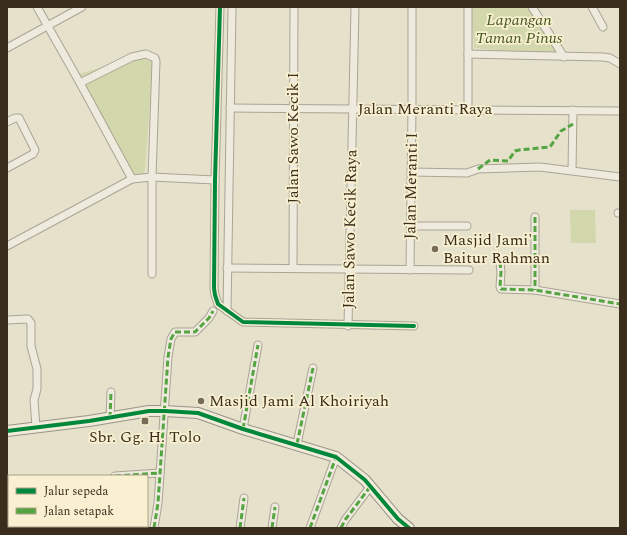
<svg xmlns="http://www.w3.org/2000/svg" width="627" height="535" viewBox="0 0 627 535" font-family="Spectral,serif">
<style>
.green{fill:#d3d8ac}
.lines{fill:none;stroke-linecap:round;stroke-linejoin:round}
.street-casing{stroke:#aba495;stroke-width:9}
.secondary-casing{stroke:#9b9484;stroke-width:12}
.street{stroke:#eeeadd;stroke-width:7}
.secondary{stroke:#eeeadd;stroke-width:10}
.quiet{stroke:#54a441;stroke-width:3;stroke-dasharray:6 3;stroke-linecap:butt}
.cycleway-casing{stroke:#f8f0d0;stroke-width:6}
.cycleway{stroke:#00873e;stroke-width:4}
.poi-dot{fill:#766c59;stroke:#f8f0d0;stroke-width:1.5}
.labels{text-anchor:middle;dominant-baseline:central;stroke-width:3.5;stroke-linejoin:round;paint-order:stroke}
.park-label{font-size:16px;font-style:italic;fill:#465920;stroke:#f8f0d0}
.street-label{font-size:16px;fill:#3a2d1c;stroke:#f8f0d0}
.poi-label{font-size:16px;fill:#3a2d1c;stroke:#f8f0d0;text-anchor:start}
</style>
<rect width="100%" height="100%" fill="#e6e1cb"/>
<g class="green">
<path d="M471,7h60l32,49 -89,-8z"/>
<path d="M133,58l20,1 -8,112 -6,10 -8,-6 -52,-101z"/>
<path d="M570,210h25l1,33h-25z"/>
</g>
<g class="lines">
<defs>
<g id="street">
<path d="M37,7l43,76 52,96 20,-2 63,3"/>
<path d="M220,7l-5,173 -1,108 1,7 3,9 25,18 171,4"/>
<path d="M532,7l32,50"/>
<path d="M592,7l11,20"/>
<path d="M7,48l75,-41"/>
<path d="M468,54l135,3 7,1 10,6"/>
<path d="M80,83l52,-26 14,-3 9,4 1,3 -4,116v97"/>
<path d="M230,108l390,3"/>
<path d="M468,110v-103"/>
<path d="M7,122l8,-4h4l16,32 -2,4 -26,14"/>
<path d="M572,170l1,-60"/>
<path d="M411,172l56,1 11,-4 62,-2 80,10"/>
<path d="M618,213h2"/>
<path d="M535,217v73"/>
<path d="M410,226h57"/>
<path d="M7,246l125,-67"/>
<path d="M500,262l1,10 -1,15 1,2 34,1 85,14"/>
<path d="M227,268l242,2"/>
<path d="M293,268l1,-261"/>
<path d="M410,270l2,-161v-102"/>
<path d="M227,311l5,-304"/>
<path d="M7,320l21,-1 3,4v23l6,23v20l-3,11 2,27"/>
<path d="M348,326l7,-319"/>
<path d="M110,418l1,-26"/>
<path d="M243,429l15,-84"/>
<path d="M297,444l16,-76"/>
<path d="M115,476l45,-3"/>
<path d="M7,517h2"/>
<path d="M154,528l4,-25 10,-146 3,-18 4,-7h20l14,-14 4,-7"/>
<path d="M240,528l4,-30"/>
<path d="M272,528l3,-21"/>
<path d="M310,528l26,-71"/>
<path d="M341,528l4,-8 25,-33"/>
</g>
<path id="secondary" d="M7,431l82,-10 60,-10h16l33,2 45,16 93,28 29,23 33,39 11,9"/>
</defs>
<use href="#street" class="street-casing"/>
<use href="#secondary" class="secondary-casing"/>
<use href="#street" class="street"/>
<use href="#secondary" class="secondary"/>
<g class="quiet">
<path d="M478,169l12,-9 18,1 7,-10 4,-1 31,-3 11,-16 12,-7"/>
<path d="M535,217v73"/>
<path d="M500,262l1,10 -1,15 1,2 34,1 85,14"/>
<path d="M110,418l1,-26"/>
<path d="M243,429l15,-84"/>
<path d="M297,444l16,-76"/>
<path d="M115,476l45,-3"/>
<path d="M7,517h2"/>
<path d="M154,528l4,-25 10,-146 3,-18 4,-7h20l14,-14 4,-7"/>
<path d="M240,528l4,-30"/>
<path d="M272,528l3,-21"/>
<path d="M310,528l26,-71"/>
<path d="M341,528l4,-8 25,-33"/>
</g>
<defs>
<g id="cycleway">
<path d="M220,7l-5,173 -1,108 1,7 3,9 25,18 171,4"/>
<path d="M7,431l82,-10 60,-10h16l33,2 45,16 93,28 29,23 33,39 11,9"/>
</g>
</defs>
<use href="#cycleway" class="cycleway-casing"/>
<use href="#cycleway" class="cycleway"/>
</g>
<g class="poi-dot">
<circle cx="435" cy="249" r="4"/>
<circle cx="201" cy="401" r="4"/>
<rect x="141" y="417" width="8" height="8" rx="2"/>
</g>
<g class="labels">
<g class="park-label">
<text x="519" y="20">Lapangan<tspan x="519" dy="18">Taman Pinus</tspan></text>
</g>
<g class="street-label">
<text x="425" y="109">Jalan Meranti Raya</text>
<text transform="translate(293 138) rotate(-90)">Jalan Sawo Kecik I</text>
<text transform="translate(411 186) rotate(-89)">Jalan Meranti I</text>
<text transform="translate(350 229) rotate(-89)">Jalan Sawo Kecik Raya</text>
</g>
<g class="poi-label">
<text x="443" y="240">Masjid Jami'<tspan x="443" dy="18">Baitur Rahman</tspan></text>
<text x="209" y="401">Masjid Jami Al Khoiriyah</text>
<text x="145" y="437" text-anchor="middle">Sbr. Gg. H. Tolo</text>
</g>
</g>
<rect width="627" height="535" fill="none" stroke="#3a2d1c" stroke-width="16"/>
<rect x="8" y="475" width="140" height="52" fill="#f8f0d0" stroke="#aca288"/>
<rect x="16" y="488" width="20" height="6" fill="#00873e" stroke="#aca288"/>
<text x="44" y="495" font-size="12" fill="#3a2d1c">Jalur sepeda</text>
<rect x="16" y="508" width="20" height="6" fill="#54a441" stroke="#aca288"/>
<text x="44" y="515" font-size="12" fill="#3a2d1c">Jalan setapak</text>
</svg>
